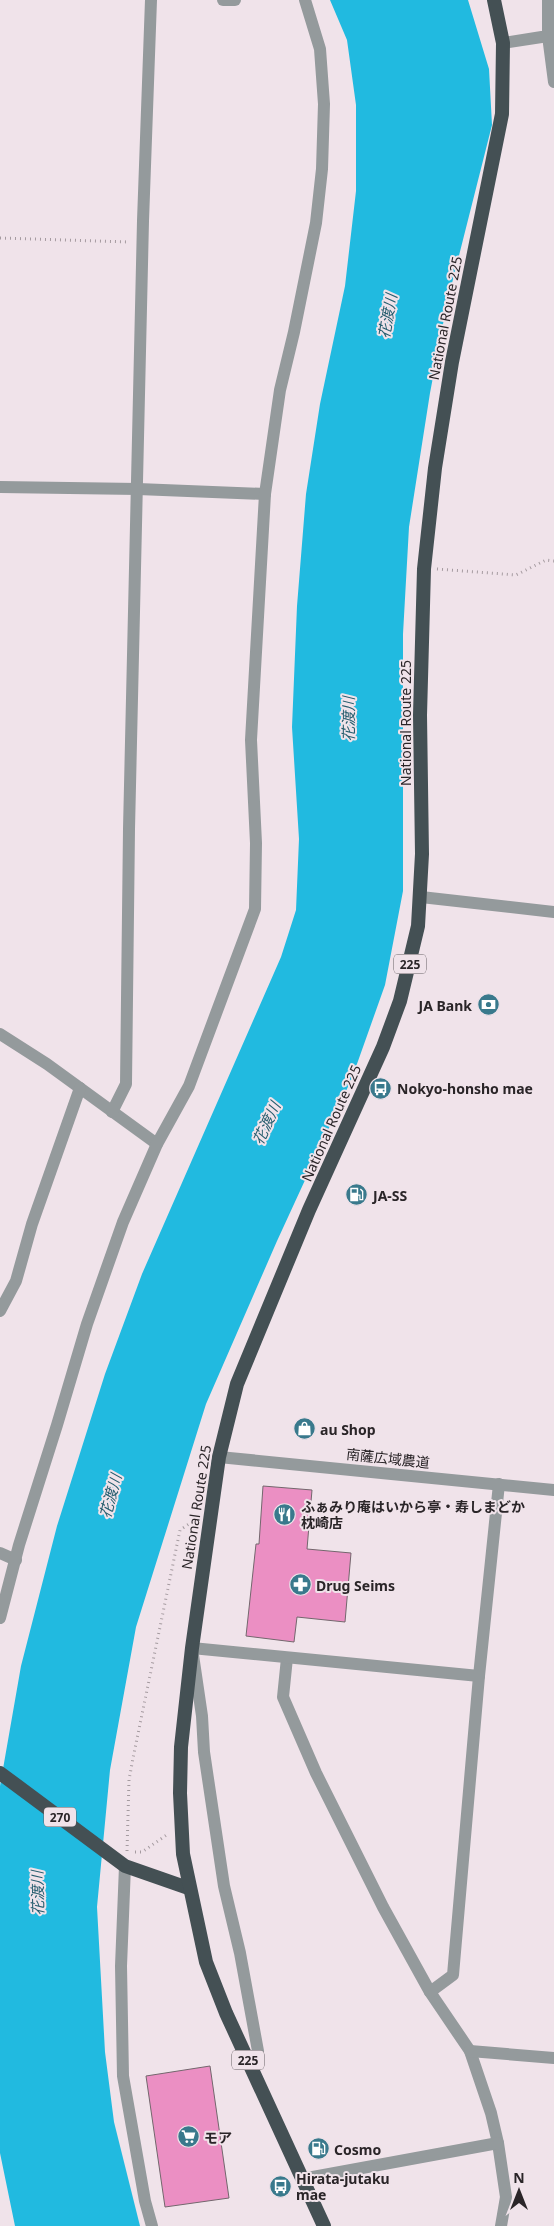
<svg xmlns="http://www.w3.org/2000/svg" width="554" height="2226" viewBox="0 0 554 2226" font-family="'Noto Sans','Noto Sans JP',sans-serif">
<style>
.water{fill:#21bae0}
.building{fill:#eb8fc3;stroke:#73676d}
.lines{fill:none;stroke-linecap:round;stroke-linejoin:round}
.path{stroke:#a59ba0;stroke-width:3;stroke-dasharray:1 4;stroke-linecap:butt}
.minor{stroke:#949a9c;stroke-width:12}
.tertiary{stroke:#949a9c;stroke-width:12}
.trunk{stroke:#445054;stroke-width:14}
.labels{text-anchor:middle;dominant-baseline:central;stroke-width:4;stroke-linejoin:round;paint-order:stroke}
.shield{fill:#f0e3ea;stroke:#655e62;stroke-width:1}
.shield-label{font-size:12px;font-weight:bold;fill:#2a2528}
.street-label{font-size:14px;fill:#2a2528;stroke:#f0e3ea}
.poi-label{font-size:14px;font-weight:bold;fill:#2a2528;stroke:#f0e3ea;text-anchor:start}
.water-label{font-size:15px;font-style:italic;fill:#265d6e;stroke:#f0e3ea}
</style>
<rect width="100%" height="100%" fill="#f0e3ea"/>
<path class="water" d="M330,0h138l21,69 3,56 -45,178 -17,90 -21,134 -6,107v257l-18,94 -33,93 -75,163 -71,163 -70,223 -26,143 -13,137 8,145 9,70 26,104h-125l-15,-73v-367l21,-120 36,-140 48,-152 37,-100 139,-317 15,-47 3,-71 -7,-112 5,-121 9,-112 14,-90 25,-118 11,-95v-86l-9,-65z"/>
<g class="building">
<path d="M263,1486l49,4 -5,59 44,4 -6,69 -48,-5 -3,25 -48,-6 10,-92h3z"/>
<path d="M210,2066l19,132 -64,9 -19,-131z"/>
</g>
<g class="lines">
<g class="path">
<path d="M0,238l129,4"/>
<path d="M437,569l79,6 30,-15 8,1"/>
<path d="M127,1851l2,-71 4,-22 47,-228 15,-10"/>
<path d="M135,1852h7l26,-18"/>
</g>
<g class="minor">
<path d="M223,0h12"/>
<path d="M548,36l6,46"/>
<path d="M503,43l45,-7v-36"/>
<path d="M0,487l138,2 127,5"/>
<path d="M421,897l133,15"/>
<path d="M0,1034l47,30 110,80"/>
<path d="M112,1112l14,-28 3,-255 14,-608 8,-221"/>
<path d="M0,1311l16,-30 16,-57 48,-136"/>
<path d="M0,1553l16,7"/>
<path d="M0,1618l19,-73 38,-120 30,-101 36,-102 34,-78 32,-58 66,-177 1,-66 -5,-103 14,-246 15,-104 14,-58 22,-109 6,-54 2,-65 -4,-55 -15,-49"/>
<path d="M287,1658l-4,39 33,76 67,134 47,85 40,59 21,62 7,30 8,54 -5,29"/>
<path d="M125,1866l-4,100 2,110 22,125 7,25"/>
<path d="M430,1992l23,-17 26,-299 20,-192"/>
<path d="M470,2051l84,7"/>
<path d="M253,2071l5,-20 -18,-98 -16,-67 -20,-134 -2,-36 -10,-68 287,28"/>
<path d="M302,2179l196,-36"/>
</g>
<path class="tertiary" d="M219,1457l335,33"/>
<g class="trunk">
<path d="M0,1773l125,93 63,22"/>
<path d="M324,2226l-98,-213 -20,-51 -23,-108 -3,-61 1,-46 11,-99 27,-191 18,-73 72,-174 74,-163 17,-46 18,-75 4,-72 -2,-139 4,-146 11,-101 17,-106 50,-248 1,-71 -9,-43"/>
</g>
</g>
<defs>
<symbol id="bank-disc" viewBox="-11 -11 22 22"><circle r="9.5" fill="#39798c" stroke="#f0e3ea"/><path d="M-6-4H6V4H-6ZM0-2.3a2.3 2.3 0 1 0 0 4.6a2.3 2.3 0 1 0 0-4.6Z" fill="#fff"/></symbol>
<symbol id="bus-disc" viewBox="-11 -11 22 22"><circle r="9.5" fill="#39798c" stroke="#f0e3ea"/><path d="M-5-6H5V4H4V6H2V4H-2V6H-4V4H-5ZM-3.5-4V0h7V-4ZM-3.5 1.2v1.5H-2V1.2ZM2 1.2v1.5H3.5V1.2Z" fill="#fff"/></symbol>
<symbol id="fuel-disc" viewBox="-11 -11 22 22"><circle r="9.5" fill="#39798c" stroke="#f0e3ea"/><path d="M-5.5-6h7V0h2V4h1.3V-2.5L3-4.5l.8-.8L6-3V5H2.5V1h-1V6h-7ZM-4.2-4.7v3.2H.2V-4.7Z" fill="#fff"/></symbol>
<symbol id="shop-disc" viewBox="-11 -11 22 22"><circle r="9.5" fill="#39798c" stroke="#f0e3ea"/><path d="M-5-2.5h2.3a2.7 3.5 0 0 1 5.4 0H5L5.5 6h-11ZM-1.5-2.5h3a1.5 2.3 0 0 0-3 0Z" fill="#fff"/></symbol>
<symbol id="restaurant-disc" viewBox="-11 -11 22 22"><circle r="9.5" fill="#39798c" stroke="#f0e3ea"/><path d="M-5-6h1v4h1v-4h1v4h1v-4h1v5L-1.5 .5V6h-2V.5L-5-1ZM5-6V6H3V1.5H1.5Q1.5-4 5-6Z" fill="#fff"/></symbol>
<symbol id="pharmacy-disc" viewBox="-11 -11 22 22"><circle r="9.5" fill="#39798c" stroke="#f0e3ea"/><path d="M-2-6h4v4h4v4h-4v4h-4v-4h-4v-4h4Z" fill="#fff"/></symbol>
<symbol id="supermarket-disc" viewBox="-11 -11 22 22"><circle r="9.5" fill="#39798c" stroke="#f0e3ea"/><path d="M-6-5.5h2.5l.6 2H6L4.5 2H-2.5L-4.4-4H-6ZM-1.5 3.2a1.3 1.3 0 1 0 .1 0ZM3 3.2a1.3 1.3 0 1 0 .1 0Z" fill="#fff"/></symbol>
</defs>
<g fill-rule="evenodd">
<use href="#bank-disc" x="476" y="992" width="25" height="25"/>
<use href="#bus-disc" x="368" y="1076" width="25" height="25"/>
<use href="#fuel-disc" x="344" y="1182" width="25" height="25"/>
<use href="#shop-disc" x="292" y="1416" width="25" height="25"/>
<use href="#restaurant-disc" x="272" y="1502" width="25" height="25"/>
<use href="#pharmacy-disc" x="288" y="1572" width="25" height="25"/>
<use href="#supermarket-disc" x="176" y="2124" width="25" height="25"/>
<use href="#fuel-disc" x="306" y="2136" width="25" height="25"/>
<use href="#bus-disc" x="268" y="2174" width="25" height="25"/>
</g>
<g class="labels">
<g class="shield">
<rect x="394" y="954.5" width="32" height="19" rx="4"/>
<rect x="44" y="1807.5" width="32" height="19" rx="4"/>
<rect x="232" y="2050.5" width="32" height="19" rx="4"/>
</g>
<g class="shield-label">
<text x="410" y="964">225</text>
<text x="60" y="1817">270</text>
<text x="248" y="2060">225</text>
</g>
<g class="street-label">
<text transform="translate(445 318) rotate(-79)">National Route 225</text>
<text transform="translate(405 723) rotate(-90)">National Route 225</text>
<text transform="translate(331 1123) rotate(-66)">National Route 225</text>
<text transform="translate(388 1458) rotate(6)">南薩広域農道</text>
<text transform="translate(196 1507) rotate(-81)">National Route 225</text>
</g>
<g class="poi-label">
<text x="472" y="1005" text-anchor="end">JA Bank</text>
<text x="397" y="1088">Nokyo-honsho mae</text>
<text x="373" y="1195">JA-SS</text>
<text x="320" y="1429">au Shop</text>
<text x="301" y="1506">ふぁみり庵はいから亭・寿しまどか<tspan x="301" dy="16">枕崎店</tspan></text>
<text x="316" y="1585">Drug Seims</text>
<text x="204" y="2137">モア</text>
<text x="334" y="2149">Cosmo</text>
<text x="296" y="2178">Hirata-jutaku<tspan x="296" dy="16">mae</tspan></text>
</g>
<g class="water-label">
<text transform="translate(387 316) rotate(-80)">花渡川</text>
<text transform="translate(348 719) rotate(-90)">花渡川</text>
<text transform="translate(266 1123) rotate(-65)">花渡川</text>
<text transform="translate(110 1496) rotate(-75)">花渡川</text>
<text transform="translate(37 1893) rotate(-91)">花渡川</text>
</g>
</g>
<g transform="translate(519 2191)" stroke="#f0e3ea" stroke-width="4" paint-order="stroke">
<path d="M0-4L9 19L0 12L-9 19Z" fill="#2a2528"/>
<text y="-8" font-size="14" font-weight="bold" text-anchor="middle" fill="#2a2528">N</text>
</g>
</svg>
